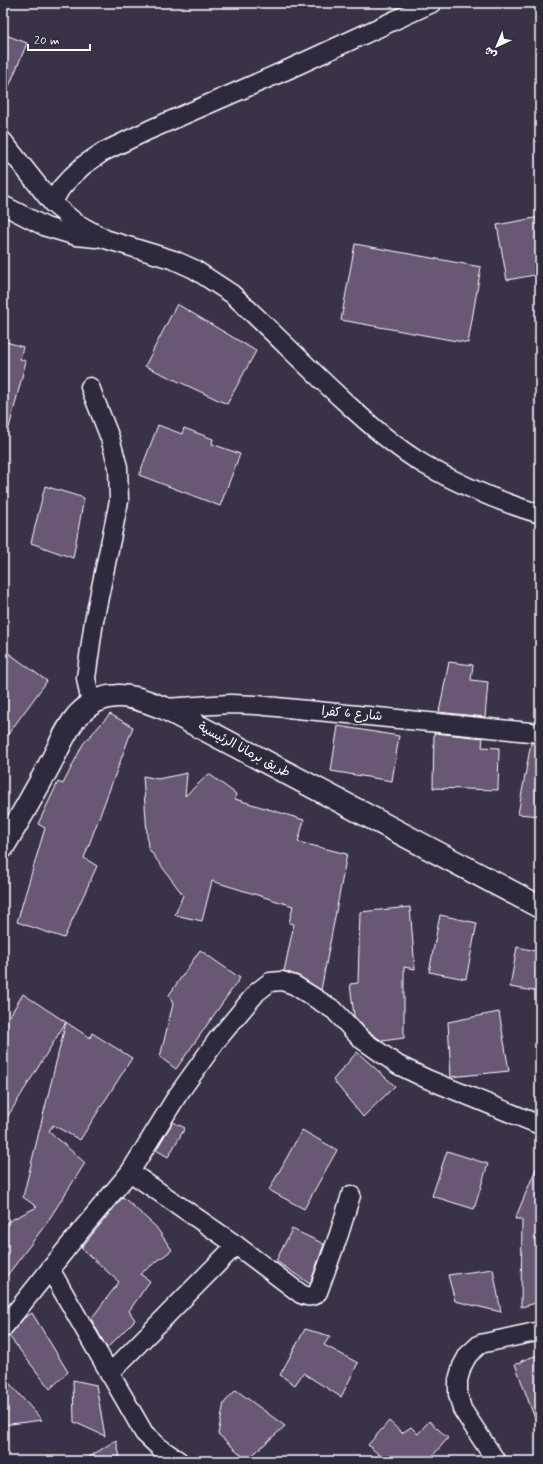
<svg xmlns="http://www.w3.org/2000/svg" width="543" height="1464" viewBox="0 0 543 1464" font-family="Mynerve,'Playpen Sans Arabic',sans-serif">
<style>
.building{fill:#675873;stroke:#fff}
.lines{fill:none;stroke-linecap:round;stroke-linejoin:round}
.street-casing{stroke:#fff;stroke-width:21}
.secondary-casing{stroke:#fff;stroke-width:25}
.street{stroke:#2f2a3d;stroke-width:18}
.secondary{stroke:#2f2a3d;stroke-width:22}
.labels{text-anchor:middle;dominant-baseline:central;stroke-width:3;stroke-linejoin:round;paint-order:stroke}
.street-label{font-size:13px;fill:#fff;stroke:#2f2a3d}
</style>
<rect width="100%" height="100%" fill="#3a3348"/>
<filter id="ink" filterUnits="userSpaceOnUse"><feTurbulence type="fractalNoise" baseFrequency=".025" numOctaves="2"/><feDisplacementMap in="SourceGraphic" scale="8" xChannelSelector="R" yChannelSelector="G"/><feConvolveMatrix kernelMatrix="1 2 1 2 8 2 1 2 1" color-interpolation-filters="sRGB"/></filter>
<g filter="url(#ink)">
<g class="building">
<path d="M3,34l24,9 -24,58z"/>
<path d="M540,217v57l-33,6 -10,-55z"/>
<path d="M355,244l126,23 -13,76 -127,-23z"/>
<path d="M177,304l79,47 -29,53 -82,-38z"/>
<path d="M3,341l20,6 -3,12 6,2 -17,67 -6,-1z"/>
<path d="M158,425l24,9 2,-6 29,11 -1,5 28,10 -20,52 -81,-31z"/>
<path d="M45,486l39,12 -11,60 -42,-15z"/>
<path d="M3,649l44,32 -44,60z"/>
<path d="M449,662l24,3 -2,15 17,2 -3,35 -46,-5z"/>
<path d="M110,714l23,13 -49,131 13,8 -33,72 -47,-16 28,-94 -7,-4 20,-42 5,2 20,-40z"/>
<path d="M338,726l61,10 -7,45 -61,-10z"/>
<path d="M434,733l49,5 -1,9 17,1 -1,42 -65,-2z"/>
<path d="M531,743h9v73l-22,-2z"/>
<path d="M187,773l-2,23 24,-22 27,20 -1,5 69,21 -6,22 49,12 -26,136 -22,-14 -15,-5 10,-47 -5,-1 4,-17 -81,-25 -10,40 -27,-6 8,-20 -35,-47 -5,-72 15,3z"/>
<path d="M410,907l5,62 -11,-2v71l-22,3 -14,-10 -14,-15 -4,-32 8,-1 2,-71z"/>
<path d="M440,915l37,8 -11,56 -37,-7z"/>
<path d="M517,947l23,5v40l-30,-5z"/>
<path d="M200,950l40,28 -64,91 -16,-12 13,-53 -4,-9z"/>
<path d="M23,994l67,44 2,-5 40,25 -52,82 -27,-15 -4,6 36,32 -39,61 -43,57v-57l34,-17 -14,-10 43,-175 -63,102v-97z"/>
<path d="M499,1012l10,59 -58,6 -3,-55z"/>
<path d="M357,1052l38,34 -32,31 -30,-37z"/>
<path d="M173,1122l12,6 -17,29 -12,-7z"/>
<path d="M302,1130l35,20 -33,59 -35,-19z"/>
<path d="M447,1151l41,13 -14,45 -42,-13z"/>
<path d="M540,1159v143l-19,5 1,-88h-7z"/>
<path d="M123,1197l33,30 16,23 -32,24 10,7 -21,30 6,9 -28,28 -16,-29 28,-37 -38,-34z"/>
<path d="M292,1229l32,15 -14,40 -34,-23z"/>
<path d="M493,1269l8,43 -46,-11 -7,-26z"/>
<path d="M32,1313l36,59 -18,17 -41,-53 15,-18z"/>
<path d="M305,1329l25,7 -6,9 34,18 -17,34 -38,-24 -8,12 -15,-10z"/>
<path d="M540,1354v72l-2,1 -23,-63 6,-1v-2z"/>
<path d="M3,1376l22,25 17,19 -39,5z"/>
<path d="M73,1380l23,5 9,51 -31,-14z"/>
<path d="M236,1390l49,36 -38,34 -29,-26 6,-31z"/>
<path d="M389,1421l13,12 9,-6 7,7 11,-13 19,17 -20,23h-42l-18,-16z"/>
<path d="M116,1440l5,21h-38z"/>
</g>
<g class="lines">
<defs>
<g id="street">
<path d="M3,141l49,62 24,20 29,16 69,21 20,9 38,25c38,35 74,72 112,107 26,24 52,47 81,64 37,21 75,37 115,49"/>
<path d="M52,203l9,-15 9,-10 14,-13 19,-13 46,-22 140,-61 143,-66"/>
<path d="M3,205l43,22 30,9 20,2"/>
<path d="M90,387l20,51 8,29 1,34 -25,120 -8,57 5,26"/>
<path d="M164,708l66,-4 26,1 284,28"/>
<path d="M130,1172l106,73 65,49c7,3 11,4 17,-2l21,-58 12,-39"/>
<path d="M50,1269l94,164 16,15 19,13"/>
<path d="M3,1328l80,-100 47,-56 47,-76 40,-56 40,-48 13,-10 12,-1 12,4 40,25 27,29 37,26 29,14 113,46"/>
<path d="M109,1374l127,-129"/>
<path d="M496,1461l-34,-52 -4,-15v-14l4,-14 6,-11 12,-11 60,-13"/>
</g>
<path id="secondary" d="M3,847c16,-27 32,-55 47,-83 9,-16 16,-36 29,-50 10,-10 24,-18 38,-18 16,-1 32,7 47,12l376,199"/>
</defs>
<use href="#street" class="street-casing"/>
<use href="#secondary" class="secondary-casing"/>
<use href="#street" class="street"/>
<use href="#secondary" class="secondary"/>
</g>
</g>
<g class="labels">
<g class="street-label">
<text transform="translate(352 714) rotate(5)">شارع 6 كفرا</text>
<text transform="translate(244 750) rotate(28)">طريق برمانا الرئيسية</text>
</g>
</g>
<rect width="543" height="1464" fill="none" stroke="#2f2a3d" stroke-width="16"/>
<rect x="8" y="8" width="527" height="1448" fill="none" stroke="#fff" stroke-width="1.5" filter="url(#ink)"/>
<g transform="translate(497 46) rotate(224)" stroke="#2f2a3d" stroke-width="3" paint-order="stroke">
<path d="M0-3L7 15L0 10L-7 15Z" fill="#ffffff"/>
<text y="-6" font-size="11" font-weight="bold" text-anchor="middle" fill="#ffffff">ش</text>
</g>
<path d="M28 44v6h62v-6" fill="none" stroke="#ffffff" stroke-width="2"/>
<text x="34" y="44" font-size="12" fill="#ffffff" stroke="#2f2a3d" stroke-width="3" paint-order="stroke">20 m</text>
</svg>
